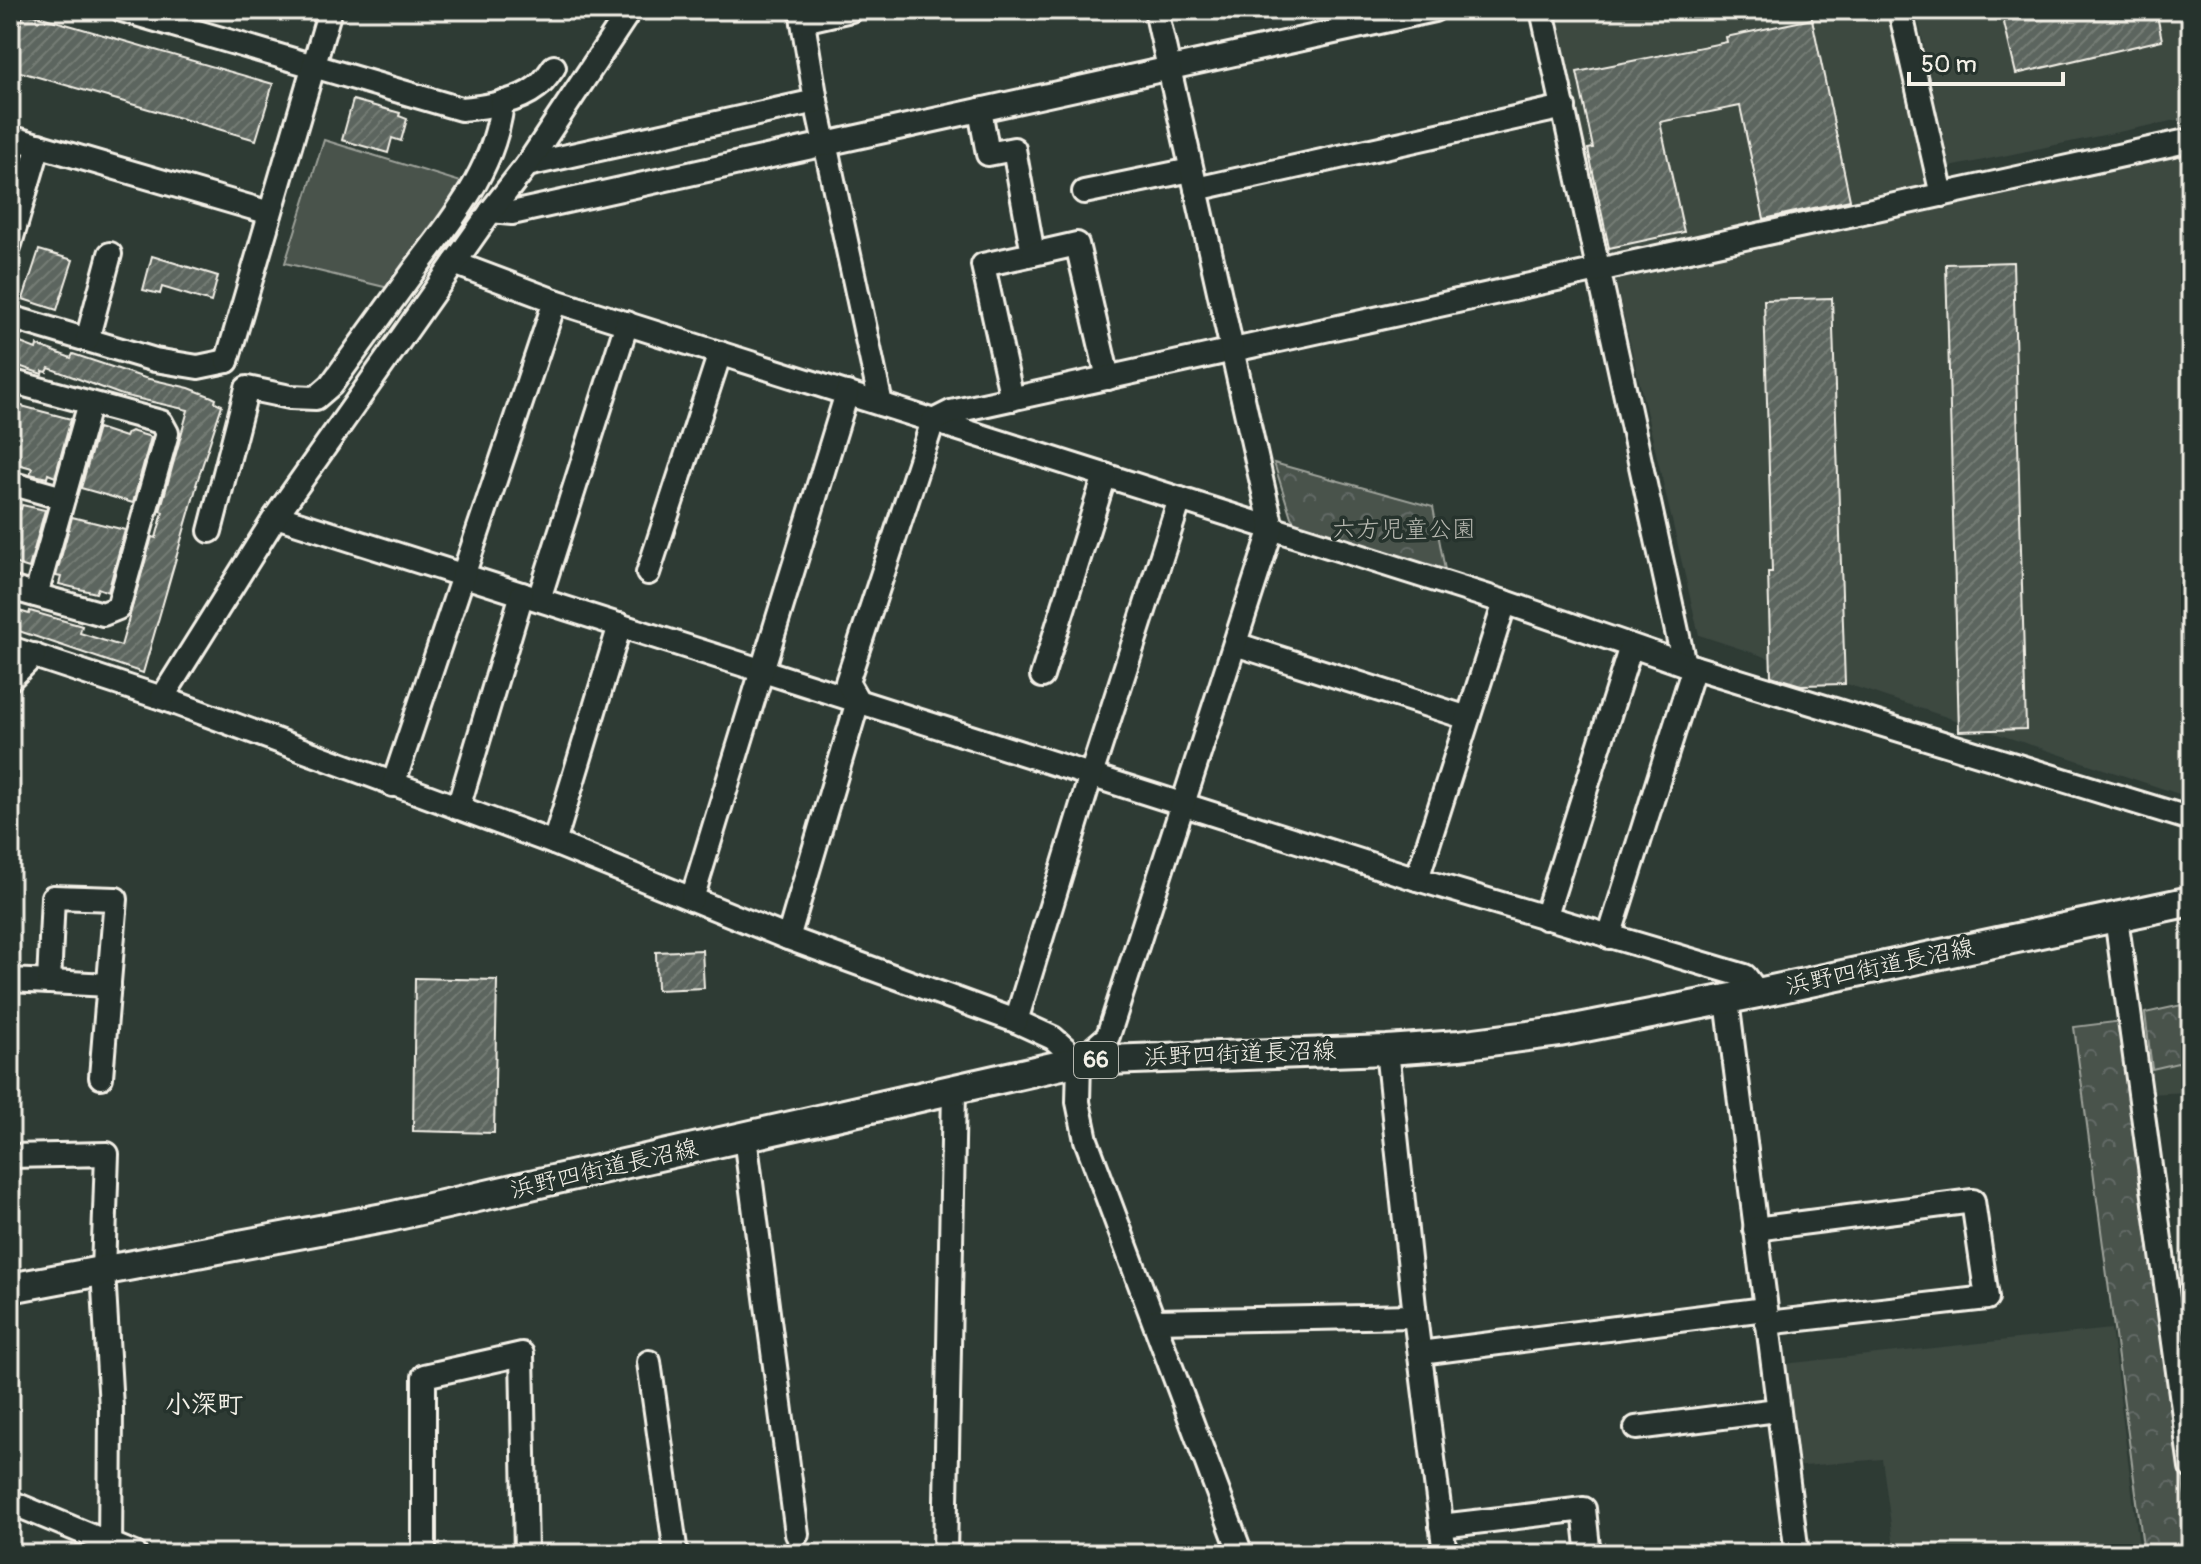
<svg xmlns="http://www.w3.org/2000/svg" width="2201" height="1564" viewBox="0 0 2201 1564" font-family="Pangolin,'Klee One',sans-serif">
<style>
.built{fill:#3c4841}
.park{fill:url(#park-crowns);stroke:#9ea29a;stroke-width:2}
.pitch{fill:#48524c;stroke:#9ea29a;stroke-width:2}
.building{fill:url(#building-hatch);stroke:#f4f1e8;stroke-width:2}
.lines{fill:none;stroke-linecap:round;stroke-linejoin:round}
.minor-casing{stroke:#f4f1e8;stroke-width:28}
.major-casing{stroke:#f4f1e8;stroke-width:34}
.minor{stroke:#26332d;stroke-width:22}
.major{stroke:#26332d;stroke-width:28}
.labels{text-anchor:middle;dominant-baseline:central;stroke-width:7;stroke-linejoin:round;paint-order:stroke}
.shield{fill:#26332d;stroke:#b6b8b0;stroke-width:2}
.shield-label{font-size:22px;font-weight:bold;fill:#f4f1e8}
.park-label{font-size:24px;fill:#b8b9b1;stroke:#26332d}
.street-label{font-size:24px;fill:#f4f1e8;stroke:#26332d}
.neighbourhood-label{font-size:26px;font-weight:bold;fill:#f4f1e8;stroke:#26332d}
</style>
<defs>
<pattern id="park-crowns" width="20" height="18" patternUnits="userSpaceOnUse" patternTransform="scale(2)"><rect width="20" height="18" fill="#48524c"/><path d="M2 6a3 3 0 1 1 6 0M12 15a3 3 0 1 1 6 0" fill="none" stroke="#636b66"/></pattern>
<pattern id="building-hatch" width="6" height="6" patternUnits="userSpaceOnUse" patternTransform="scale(2)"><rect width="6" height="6" fill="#5c655e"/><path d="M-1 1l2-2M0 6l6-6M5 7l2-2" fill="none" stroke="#747c75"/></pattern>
</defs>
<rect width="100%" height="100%" fill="#2e3b34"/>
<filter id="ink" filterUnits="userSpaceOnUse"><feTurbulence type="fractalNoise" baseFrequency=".0125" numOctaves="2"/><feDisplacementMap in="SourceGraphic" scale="16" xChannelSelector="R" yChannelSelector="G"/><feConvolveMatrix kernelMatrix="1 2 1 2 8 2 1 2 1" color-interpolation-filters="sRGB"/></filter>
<g filter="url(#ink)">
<g class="built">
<path d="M1552,10h338l37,175 -322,70z"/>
<path d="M1916,10h275v107l-241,50z"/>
<path d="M2191,152v646l-492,-163 -85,-360z"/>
<path d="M2191,1050v42l-44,2 -7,-41z"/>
<path d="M2111,1329l29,225h-245l-13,-95 -88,8 -11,-103z"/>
</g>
<g class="park">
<path d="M1274,463l159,44 12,63 -146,-42 -8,-11z"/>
<path d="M2191,1003v57l-39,9 -7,-56z"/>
<path d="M2122,1021l69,520v13h-47l-70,-527z"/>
</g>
<path class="pitch" d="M324,140l137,42 -68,107 -108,-26z"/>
<g class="building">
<path d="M2001,10h155l6,30 -146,34z"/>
<path d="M24,12l249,72 -17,56 -246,-71v-10z"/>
<path d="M1812,19l38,181 -86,19 -24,-113 -80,16 24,110 -75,16 -21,-99 5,-1 -16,-76 150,-30 -1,-5z"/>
<path d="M353,100l47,13 -1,3 8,3 -6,22 -9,-3 -4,15 -46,-13z"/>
<path d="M39,250l34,10 -16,50 -34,-11z"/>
<path d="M152,256l66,20 -7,26 -49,-15 -2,7 -17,-4z"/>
<path d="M2013,262l13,467 -67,2 -13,-467z"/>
<path d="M1832,298l13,386 -44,1 -30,-9 -3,-104h4l-8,-272z"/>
<path d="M10,339l26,10 1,-4 34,13 2,-4 72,24 44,10 23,9 4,2 -1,3 7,3 -26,80h1l-54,188 -133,-45v-20l19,6 1,-3 52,15 -2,7 41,13 31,-109 4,1 7,-26 -3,-1 28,-101 -66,-15 -73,-27 -2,4 -4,-1 -1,3 -32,-11z"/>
<path d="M10,403l61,16 -16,58 -7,-3 -1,4 -17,-4 2,-6 -22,-6v-26l4,-14 -4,-2z"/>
<path d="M98,428l27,9 2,-4 4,-2 20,6 -18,66 -52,-15z"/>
<path d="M22,505l23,5 -16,58 -19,-6v-14l7,-23 -7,-2v-4l3,-12 8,2z"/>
<path d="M72,517l53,13 -17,62 -10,-4 -2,5 -37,-9 2,-7 -5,-1z"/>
<path d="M702,950l2,38 -47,2 -1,-38z"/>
<path d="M415,978l82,2 -3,153 -81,-2z"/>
</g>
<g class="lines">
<defs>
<g id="minor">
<path d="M122,10l339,99c24,-2 56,-6 76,-22 7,-5 12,-13 17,-20"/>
<path d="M801,10l15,91 65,303"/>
<path d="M1542,10l142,654"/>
<path d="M1900,10l42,185"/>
<path d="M803,21l48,-11"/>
<path d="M980,110l8,44 26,-5 19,105 -50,11 29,134"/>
<path d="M10,137l260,76"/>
<path d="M527,165l289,-64"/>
<path d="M1196,189l368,-82"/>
<path d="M1084,192l107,-22"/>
<path d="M491,211l21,2 922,-203"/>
<path d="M10,244l29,-99"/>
<path d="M1033,254l44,-10 31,134"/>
<path d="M454,263l101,38 950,301 179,62 507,155"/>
<path d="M10,317l145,43 43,7 29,-6"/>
<path d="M87,340l23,-86"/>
<path d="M227,361l103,-351"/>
<path d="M10,381l151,41 6,11 -49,175 -15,6 -93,-26"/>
<path d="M10,483l53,15"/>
<path d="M276,516l1141,363 328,97 13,17"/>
<path d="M210,531l37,-143 43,9 26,1 15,-13c28,-39 56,-77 84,-116 38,-51 81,-101 87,-167"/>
<path d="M648,573l72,-220"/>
<path d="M36,595l54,-192"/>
<path d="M539,599l88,-276"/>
<path d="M1235,644l233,74"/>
<path d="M10,648l152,50 392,145 234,95 228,83 37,17 26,23 -1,41 8,38 155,414"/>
<path d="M1042,676l63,-201"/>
<path d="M10,679l24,-24"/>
<path d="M162,698l114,-182 215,-305 36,-46 103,-155"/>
<path d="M393,785l162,-484"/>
<path d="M458,808l64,-214"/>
<path d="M554,843l66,-218"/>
<path d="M1417,879l88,-277"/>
<path d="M692,899l155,-506"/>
<path d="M2116,917l75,550"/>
<path d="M1545,918l86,-272"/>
<path d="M1609,937l85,-270"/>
<path d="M788,938l70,-237 -11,-19 86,-261 18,-9 1240,-272"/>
<path d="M10,980l99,5"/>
<path d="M49,982l4,-85 63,2 -15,178"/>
<path d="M1727,1000l70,554"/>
<path d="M1016,1021l75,-246 89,-276"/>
<path d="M1387,1050l28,266 30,238"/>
<path d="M1079,1061l29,-25 164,-508 -116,-518"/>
<path d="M745,1137l52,397"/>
<path d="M10,1156l97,-2 -4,117 8,136 -1,147"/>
<path d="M1755,1229l218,-28 14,97 -220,25"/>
<path d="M1155,1321l260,-5"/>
<path d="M1420,1353l345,-44"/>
<path d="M649,1362l27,192"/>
<path d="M1636,1428l141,-18"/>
<path d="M10,1502l125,52"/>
<path d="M1441,1526l143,-17 4,38"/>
<path d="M424,1554v-178l98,-22 4,200"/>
<path d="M945,1554l9,-464"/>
</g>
<path id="major" d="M10,1288l379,-71 690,-156 308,-11 72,-5 100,-13 199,-39 433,-92"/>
</defs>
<use href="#minor" class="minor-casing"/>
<use href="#major" class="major-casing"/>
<use href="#minor" class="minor"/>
<use href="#major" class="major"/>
</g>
</g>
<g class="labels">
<rect class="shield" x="1074" y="1042" width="44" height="36" rx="6"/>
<g class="shield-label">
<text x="1096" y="1060">66</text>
</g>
<g class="park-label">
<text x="1404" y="529">六方児童公園</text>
</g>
<g class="street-label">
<text transform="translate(1880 967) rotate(-12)">浜野四街道長沼線</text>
<text transform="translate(1240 1054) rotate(-2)">浜野四街道長沼線</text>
<text transform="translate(604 1169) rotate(-13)">浜野四街道長沼線</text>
</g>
<g class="neighbourhood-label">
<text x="204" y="1405">小深町</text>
</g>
</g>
<rect width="2201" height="1564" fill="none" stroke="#26332d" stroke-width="40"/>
<rect x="20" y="20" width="2161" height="1524" fill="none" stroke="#f4f1e8" stroke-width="3" filter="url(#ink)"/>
<path d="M1909 72v12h154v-12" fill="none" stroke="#f4f1e8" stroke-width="4"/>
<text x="1921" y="72" font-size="24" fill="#f4f1e8" stroke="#26332d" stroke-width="6" paint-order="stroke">50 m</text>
</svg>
